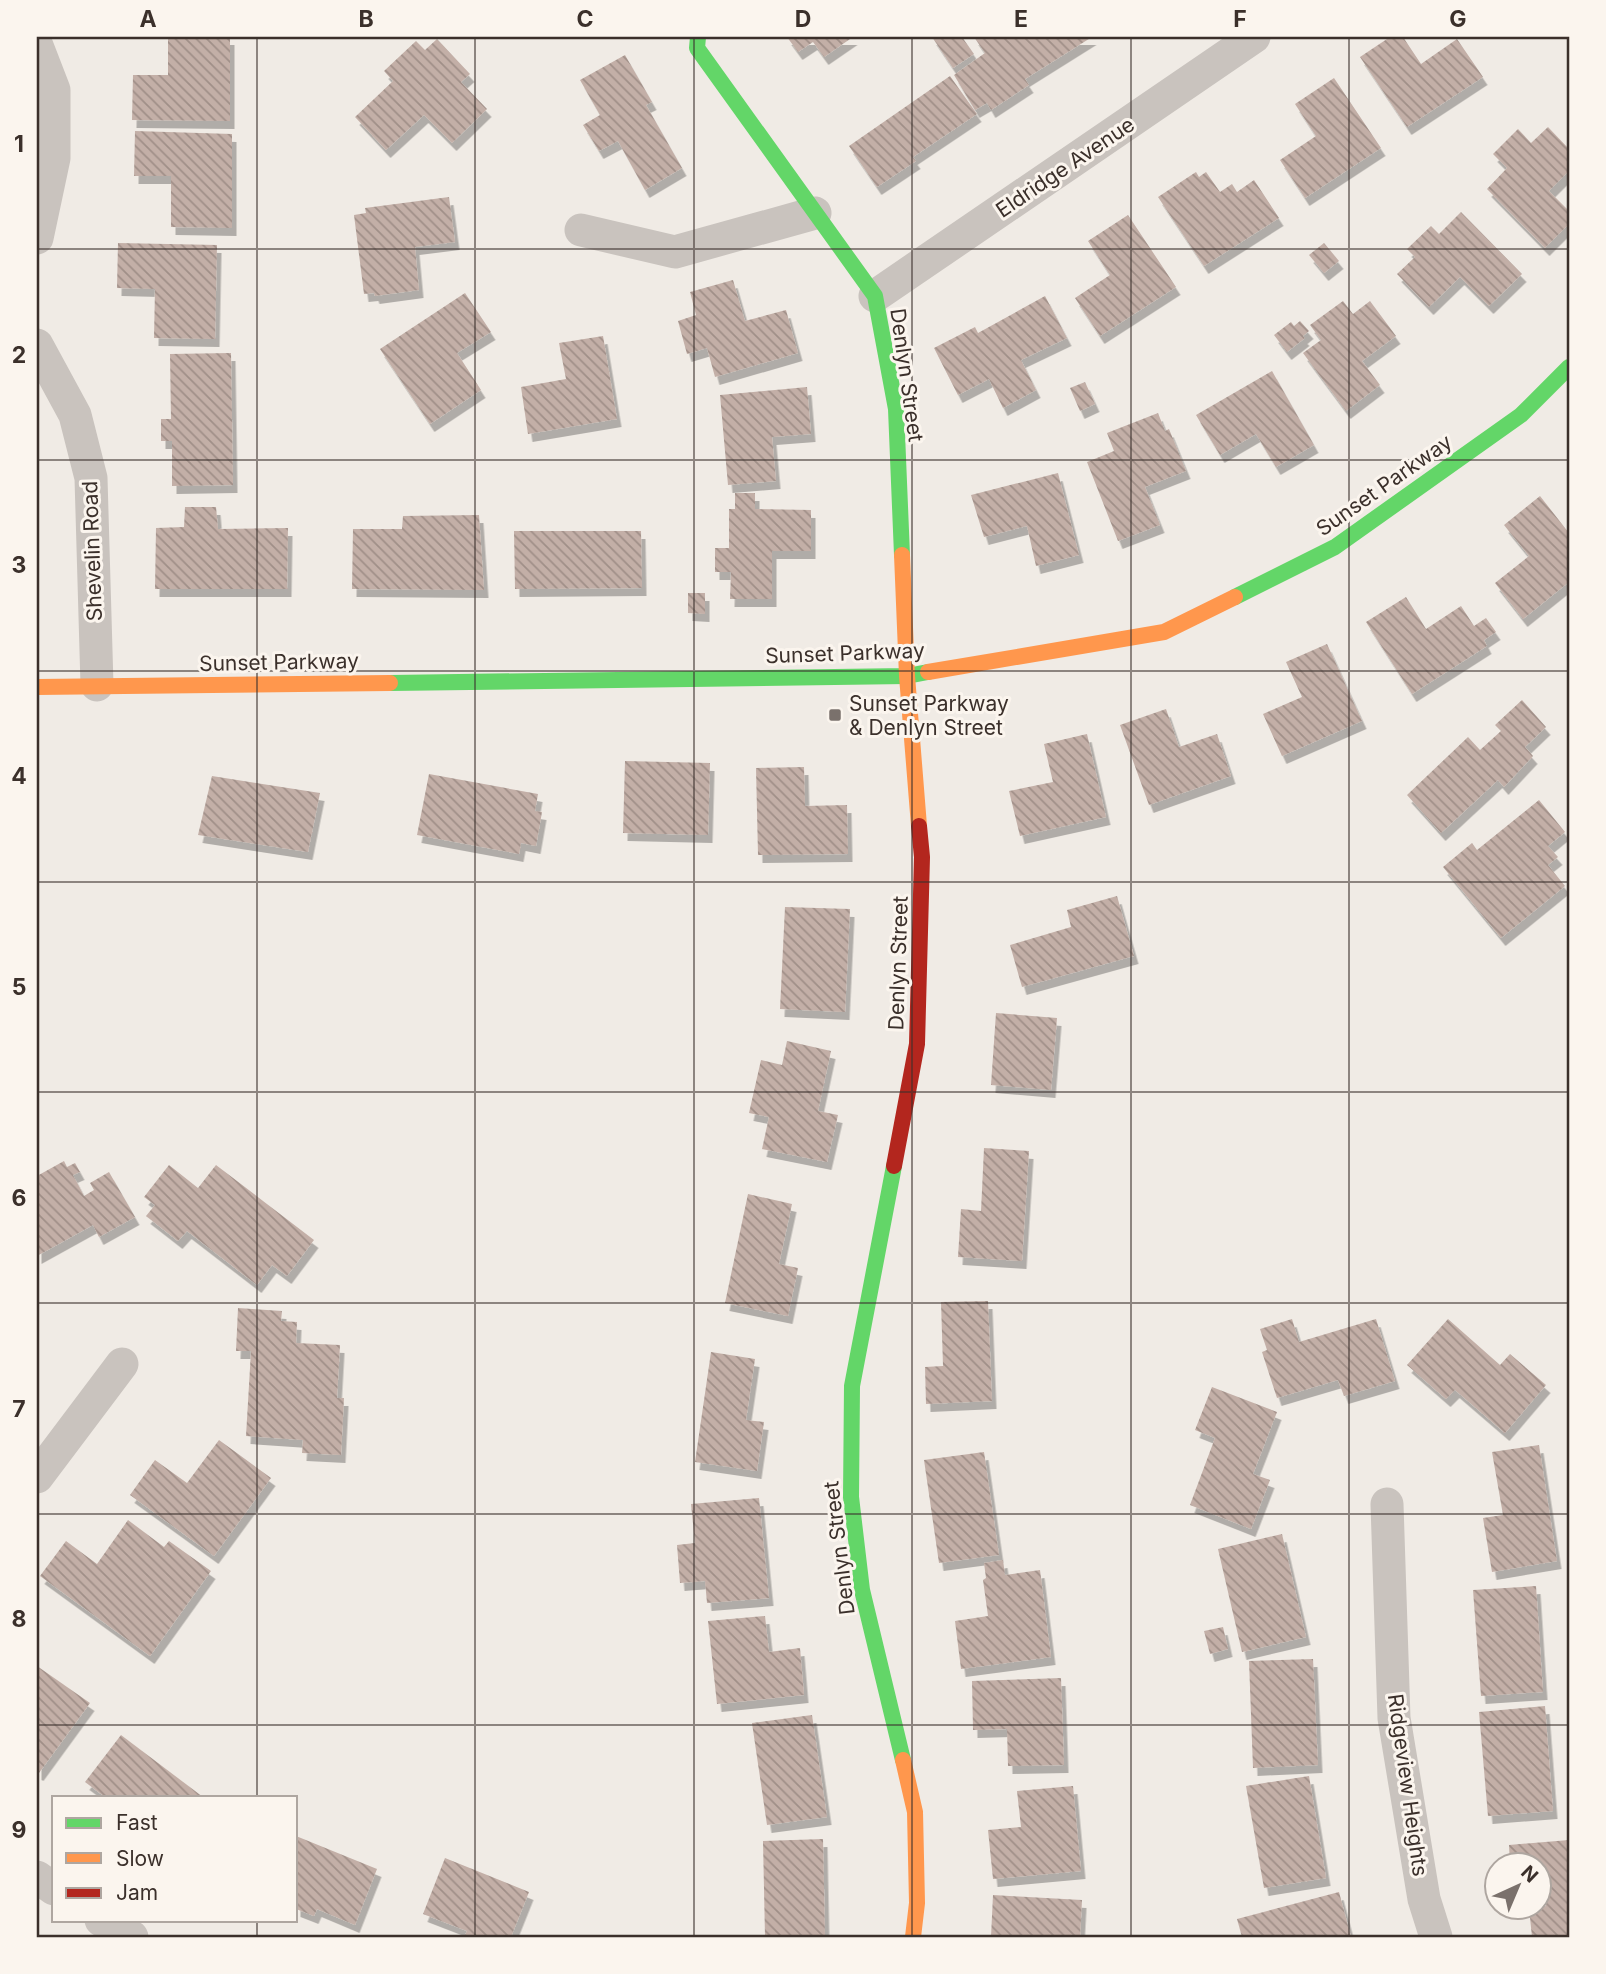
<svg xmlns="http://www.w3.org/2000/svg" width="1606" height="1974" viewBox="0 0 1606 1974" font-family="Inter,sans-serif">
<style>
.building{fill:url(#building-back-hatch);filter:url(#shadow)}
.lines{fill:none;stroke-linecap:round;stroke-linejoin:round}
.street{stroke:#c9c3be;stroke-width:33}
.fast{stroke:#63d668;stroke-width:16}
.slow{stroke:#ff974d;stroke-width:16}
.jam{stroke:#b3261e;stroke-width:16}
.grid{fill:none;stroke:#3b302b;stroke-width:2;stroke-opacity:0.55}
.poi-dot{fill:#7a716c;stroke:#fbf5ee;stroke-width:2.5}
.labels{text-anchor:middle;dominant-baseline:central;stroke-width:6;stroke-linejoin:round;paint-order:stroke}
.street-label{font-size:21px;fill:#3b302b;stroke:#fbf5ee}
.poi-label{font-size:21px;fill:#3b302b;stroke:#fbf5ee;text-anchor:start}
.neatline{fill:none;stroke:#3b302b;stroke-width:2.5}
.grid-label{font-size:23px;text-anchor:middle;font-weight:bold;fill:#3b302b}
</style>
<defs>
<pattern id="building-back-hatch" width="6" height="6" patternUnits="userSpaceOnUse" patternTransform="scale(1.75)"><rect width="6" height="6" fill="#c3afa7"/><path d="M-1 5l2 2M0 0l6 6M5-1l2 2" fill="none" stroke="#a08f88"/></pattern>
<filter id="shadow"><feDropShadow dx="4.5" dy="8" stdDeviation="0" flood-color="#0004"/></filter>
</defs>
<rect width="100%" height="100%" fill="#f0ebe5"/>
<g class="building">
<path d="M168,37h62v84l-98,-1 1,-45h35z"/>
<path d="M787,37h66l-29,20 -11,-15 -15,10z"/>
<path d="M932,37h30l12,17 -21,14z"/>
<path d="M974,37h118l-67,42 4,6 -38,25 -4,-7 -12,7 -21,-35 31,-22z"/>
<path d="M1390,37h13l18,27 36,-25 26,38 -76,50 -47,-70z"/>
<path d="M437,39l33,35 -9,8 26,27 -35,34 -28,-28 -38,35 -31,-33 38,-36 -9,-10 32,-30 9,9z"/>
<path d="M625,55l27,47 -6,3 36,63 -37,22 -27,-49 -19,10 -16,-26 17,-10 -20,-35z"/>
<path d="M950,76l27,38 -64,43 3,4 -39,26 -28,-41z"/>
<path d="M1334,78l47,70 -76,50 -25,-38 36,-24 -21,-32z"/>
<path d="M1548,127l21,22v22l-20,20 20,20v13l-24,24 -58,-59 20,-21 -14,-14 25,-25 13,14z"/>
<path d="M135,131l97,3v94l-61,-1v-51h-37z"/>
<path d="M1196,172l3,5 7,-5 14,20 12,-8 5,8 17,-12 25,38 -75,48 -46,-69z"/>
<path d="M449,197l6,45 -40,5 4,43 -44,6 -1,-3 -10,1 -10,-79 12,-2 -1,-5z"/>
<path d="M1461,212l61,62 -33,32 -29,-29 -31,30 -32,-33 18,-17 -8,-8 24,-23 8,8z"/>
<path d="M1128,215l48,72 -76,49 -25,-38 35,-23 -22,-34z"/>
<path d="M118,243l99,2 -2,94 -61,-1 1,-49 -38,-1z"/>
<path d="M1324,243l15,18 -15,12 -15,-18z"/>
<path d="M733,280l12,41 41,-11 12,43 -83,24 -8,-29 -20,6 -9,-33 18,-6 -6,-23z"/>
<path d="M465,293l26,39 -34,21 24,37 -51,34 -50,-75z"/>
<path d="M1045,296l22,42 -46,22 15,30 -33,18 -14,-29 -31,16 -24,-47 41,-21 3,6z"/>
<path d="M1343,301l10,13 17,-13 26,35 -34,25 18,24 -34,26 -43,-58 18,-13 -11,-15z"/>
<path d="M1300,321l9,10 -6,5 2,2 -18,14 -13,-17 17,-13 3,4z"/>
<path d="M603,336l14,83 -89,15 -7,-47 45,-8 -7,-36z"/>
<path d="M231,353l2,132 -61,1v-45h-11v-22h10l-1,-65z"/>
<path d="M1272,371l42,74 -38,22 -20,-33 -36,21 -24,-40z"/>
<path d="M1085,382l10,22 -15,7 -10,-23z"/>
<path d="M807,387l4,47 -39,3 4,44 -48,4 -8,-90z"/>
<path d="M1158,413l7,18 4,-2 17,42 -41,16 15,38 -42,16 -31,-79 27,-11 -7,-18z"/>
<path d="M1058,473l21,82 -43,11 -9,-40 -43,11 -13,-42z"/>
<path d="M735,493h20v16l56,1v41h-39v48h-42l1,-27h-16v-24h14v-39h6z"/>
<path d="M1540,496l29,37v49l-46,37 -28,-36 34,-27 -25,-31z"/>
<path d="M185,507h31l2,22 70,-1 -1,61h-132l1,-61 28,-1z"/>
<path d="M479,515l5,75 -132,-1 1,-60h49l1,-13z"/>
<path d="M514,531h127l1,57 -127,1z"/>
<path d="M688,593h17v21l-17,-1z"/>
<path d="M1406,597l20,32 35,-23 13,20 12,-8 10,14 -12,8 3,6 -75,48 -46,-72z"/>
<path d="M1327,644l35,77 -80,35 -19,-42 39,-17 -16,-35z"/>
<path d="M1522,700l24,27 -21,20 8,9 -29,31 -6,-7 -57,53 -34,-38 61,-58 12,13 21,-19 -6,-6z"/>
<path d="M1166,709l13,38 38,-13 14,42 -82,29 -29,-80z"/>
<path d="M1087,734l19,83 -86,19 -11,-45 44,-9 -9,-38z"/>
<path d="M625,761l85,2 -2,72 -85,-2z"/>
<path d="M804,767l1,39 42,-1 1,49 -90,1 -2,-87z"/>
<path d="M429,774l109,20 -3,17 7,1 -6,34 -15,-3 -2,11 -102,-19z"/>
<path d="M212,776l108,17 -12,59 -110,-17z"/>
<path d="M1539,800l26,32 -17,14 10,11 -10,8 17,21 -64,52 -58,-71 29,-24 5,7z"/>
<path d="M1117,896l17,60 -112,31 -12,-42 61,-18 -4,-17z"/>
<path d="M785,907l65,2 -5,103 -65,-3z"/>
<path d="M996,1013l61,5 -6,72 -60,-5z"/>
<path d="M787,1041l44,10 -13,60 20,4 -11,47 -65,-13 7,-32 -20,-4 12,-53 21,5z"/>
<path d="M984,1148l45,3 -7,110 -64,-4 3,-48 20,2z"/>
<path d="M64,1161l3,6 8,-4 5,9 -7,3 11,21 10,-6 -4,-7 19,-11 26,45 -36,20 -6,-12 -56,31v-80z"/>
<path d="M169,1165l29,23 18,-23 98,75 -27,36 -15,-11 -15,20 -70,-54 -9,10 -32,-25 9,-11 -11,-8z"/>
<path d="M748,1194l44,10 -13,60 19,4 -10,48 -63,-13z"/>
<path d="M988,1301l4,100 -66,3 -1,-37 18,-1 -2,-64z"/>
<path d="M238,1308l44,3 -1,10 16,1 -1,21 44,2 -3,53h7l-3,57 -39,-2 1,-13 -57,-4 5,-85h-15z"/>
<path d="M1292,1319l7,23 77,-23 19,62 -51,15 -6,-16 -61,18 -15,-46 5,-2 -7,-21z"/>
<path d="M1448,1319l52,46 10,-11 36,31 -41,48 -50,-43 -9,9 -39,-34z"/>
<path d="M711,1352l44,7 -9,61 18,2 -7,49 -62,-9z"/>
<path d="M1212,1387l65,25 -24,62 17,6 -19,49 -61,-24 25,-67 -20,-8z"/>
<path d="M219,1440l52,38 -57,78 -84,-61 25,-35 32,23z"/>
<path d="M1539,1445l18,116 -65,11 -9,-54 20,-3 -11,-63z"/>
<path d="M984,1452l15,103 -60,8 -15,-103z"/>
<path d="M759,1498l10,100 -62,5 -2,-22 -25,2 -3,-38 18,-2 -4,-39z"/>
<path d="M128,1520l36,27 5,-6 42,30 -61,85 -110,-80 26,-35 31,23z"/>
<path d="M1282,1534l24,103 -64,15 -24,-103z"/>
<path d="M1003,1560l2,15 35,-5 11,87 -90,12 -6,-48 33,-5 -5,-36 3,-2 -2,-15z"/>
<path d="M1536,1586l7,106 -62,4 -8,-106z"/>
<path d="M765,1616l4,36 31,-4 4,47 -87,9 -9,-83z"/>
<path d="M1223,1627l5,22 -18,5 -6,-23z"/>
<path d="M1313,1659l5,106 -65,3 -4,-107z"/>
<path d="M37,1666l53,37 -51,70 -2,-1z"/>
<path d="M1061,1678l3,87 -56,1 -1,-37 -34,1 -1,-49z"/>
<path d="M1545,1706l8,105 -65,5 -9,-104z"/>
<path d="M812,1715l15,102 -60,8 -15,-102z"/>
<path d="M121,1735l82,62h-98l-20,-15z"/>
<path d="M1309,1776l17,102 -62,10 -18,-102z"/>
<path d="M1073,1786l8,85 -88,8 -5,-49 33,-3 -4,-36z"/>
<path d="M296,1836l81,33 -22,56 -38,-16 -3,7 -18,-7z"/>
<path d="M823,1839l2,98h-60l-2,-96z"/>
<path d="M1569,1840v97h-37l-3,-29 17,-2 -2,-23 -4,1v-18h-30l-1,-21z"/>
<path d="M445,1858l84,34 -18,45h-47l3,-6 -44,-17z"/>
<path d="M1339,1892l12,45h-109l-5,-18z"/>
<path d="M993,1895l89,5 -2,37h-89z"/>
</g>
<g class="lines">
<g class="street">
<path d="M37,46l17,44v68l-17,80"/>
<path d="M581,230l94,22 140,-39"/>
<path d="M875,296l379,-259"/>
<path d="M37,345l38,70 16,63 6,207"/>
<path d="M37,1477l85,-113"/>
<path d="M1387,1504l7,214 30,181 12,38"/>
<path d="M37,1877l17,12"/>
<path d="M101,1920l31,17"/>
</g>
<g class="fast">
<path d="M698,37l-1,11 178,248 21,113 6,146"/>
<path d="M1235,597l100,-50 186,-132 48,-48"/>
<path d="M390,683l517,-7 21,-4"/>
<path d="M894,1166l-42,220 -1,111 11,93 41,170"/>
</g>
<g class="slow">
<path d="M902,555l5,121 12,150"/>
<path d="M928,672l236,-40 71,-35"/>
<path d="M37,687l353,-4"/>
<path d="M903,1760l12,52 2,91 -4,34"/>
</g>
<path class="jam" d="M894,1166l23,-122 5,-187 -3,-31"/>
</g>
<path class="grid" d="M257,37v1760M475,37v1900M694,37v1900M912,37v1900M1131,37v1900M1349,37v1900M37,249h1532M37,460h1532M37,671h1532M37,882h1532M37,1092h1532M37,1303h1532M37,1514h1532M37,1725h1532M257,1920v17"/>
<rect class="poi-dot" x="828" y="708" width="14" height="14" rx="3.5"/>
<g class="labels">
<g class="street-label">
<text transform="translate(1065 167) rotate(-34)">Eldridge Avenue</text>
<text transform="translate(907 375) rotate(82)">Denlyn Street</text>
<text transform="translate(1384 485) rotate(-35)">Sunset Parkway</text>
<text transform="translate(92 551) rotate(-92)">Shevelin Road</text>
<text transform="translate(845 653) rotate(-2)">Sunset Parkway</text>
<text transform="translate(279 662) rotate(-1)">Sunset Parkway</text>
<text transform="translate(898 963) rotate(-88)">Denlyn Street</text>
<text transform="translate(839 1548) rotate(-97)">Denlyn Street</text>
<text transform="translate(1408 1785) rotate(82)">Ridgeview Heights</text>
</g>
<g class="poi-label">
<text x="849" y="703">Sunset Parkway<tspan x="849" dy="24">&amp; Denlyn Street</tspan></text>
</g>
</g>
<rect width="1606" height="1974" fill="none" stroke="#fbf5ee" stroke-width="77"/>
<rect x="52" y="1796" width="245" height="126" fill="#fbf5ee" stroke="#aea6a0" stroke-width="2"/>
<rect x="66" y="1818" width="35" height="10" fill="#63d668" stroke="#aea6a0" stroke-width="2"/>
<text x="116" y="1830" font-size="21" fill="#3b302b">Fast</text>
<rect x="66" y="1853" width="35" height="10" fill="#ff974d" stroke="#aea6a0" stroke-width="2"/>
<text x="116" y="1866" font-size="21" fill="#3b302b">Slow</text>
<rect x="66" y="1888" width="35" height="10" fill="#b3261e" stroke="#aea6a0" stroke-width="2"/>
<text x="116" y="1900" font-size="21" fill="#3b302b">Jam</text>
<g transform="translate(1518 1886) rotate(44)"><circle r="33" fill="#fbf5ee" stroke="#aea6a0" stroke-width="2"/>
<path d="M0-5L12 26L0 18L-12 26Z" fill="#7a716c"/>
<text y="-10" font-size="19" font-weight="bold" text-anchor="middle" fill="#3b302b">N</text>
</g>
<rect x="38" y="38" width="1530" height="1898" class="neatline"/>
<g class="grid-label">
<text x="148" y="27">A</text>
<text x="366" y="27">B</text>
<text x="585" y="27">C</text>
<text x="803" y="27">D</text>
<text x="1021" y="27">E</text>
<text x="1240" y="27">F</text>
<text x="1458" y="27">G</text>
<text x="19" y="152">1</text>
<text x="19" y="363">2</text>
<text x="19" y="573">3</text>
<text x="19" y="784">4</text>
<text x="19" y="995">5</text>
<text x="19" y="1206">6</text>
<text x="19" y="1417">7</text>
<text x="19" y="1627">8</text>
<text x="19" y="1838">9</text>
</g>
</svg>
